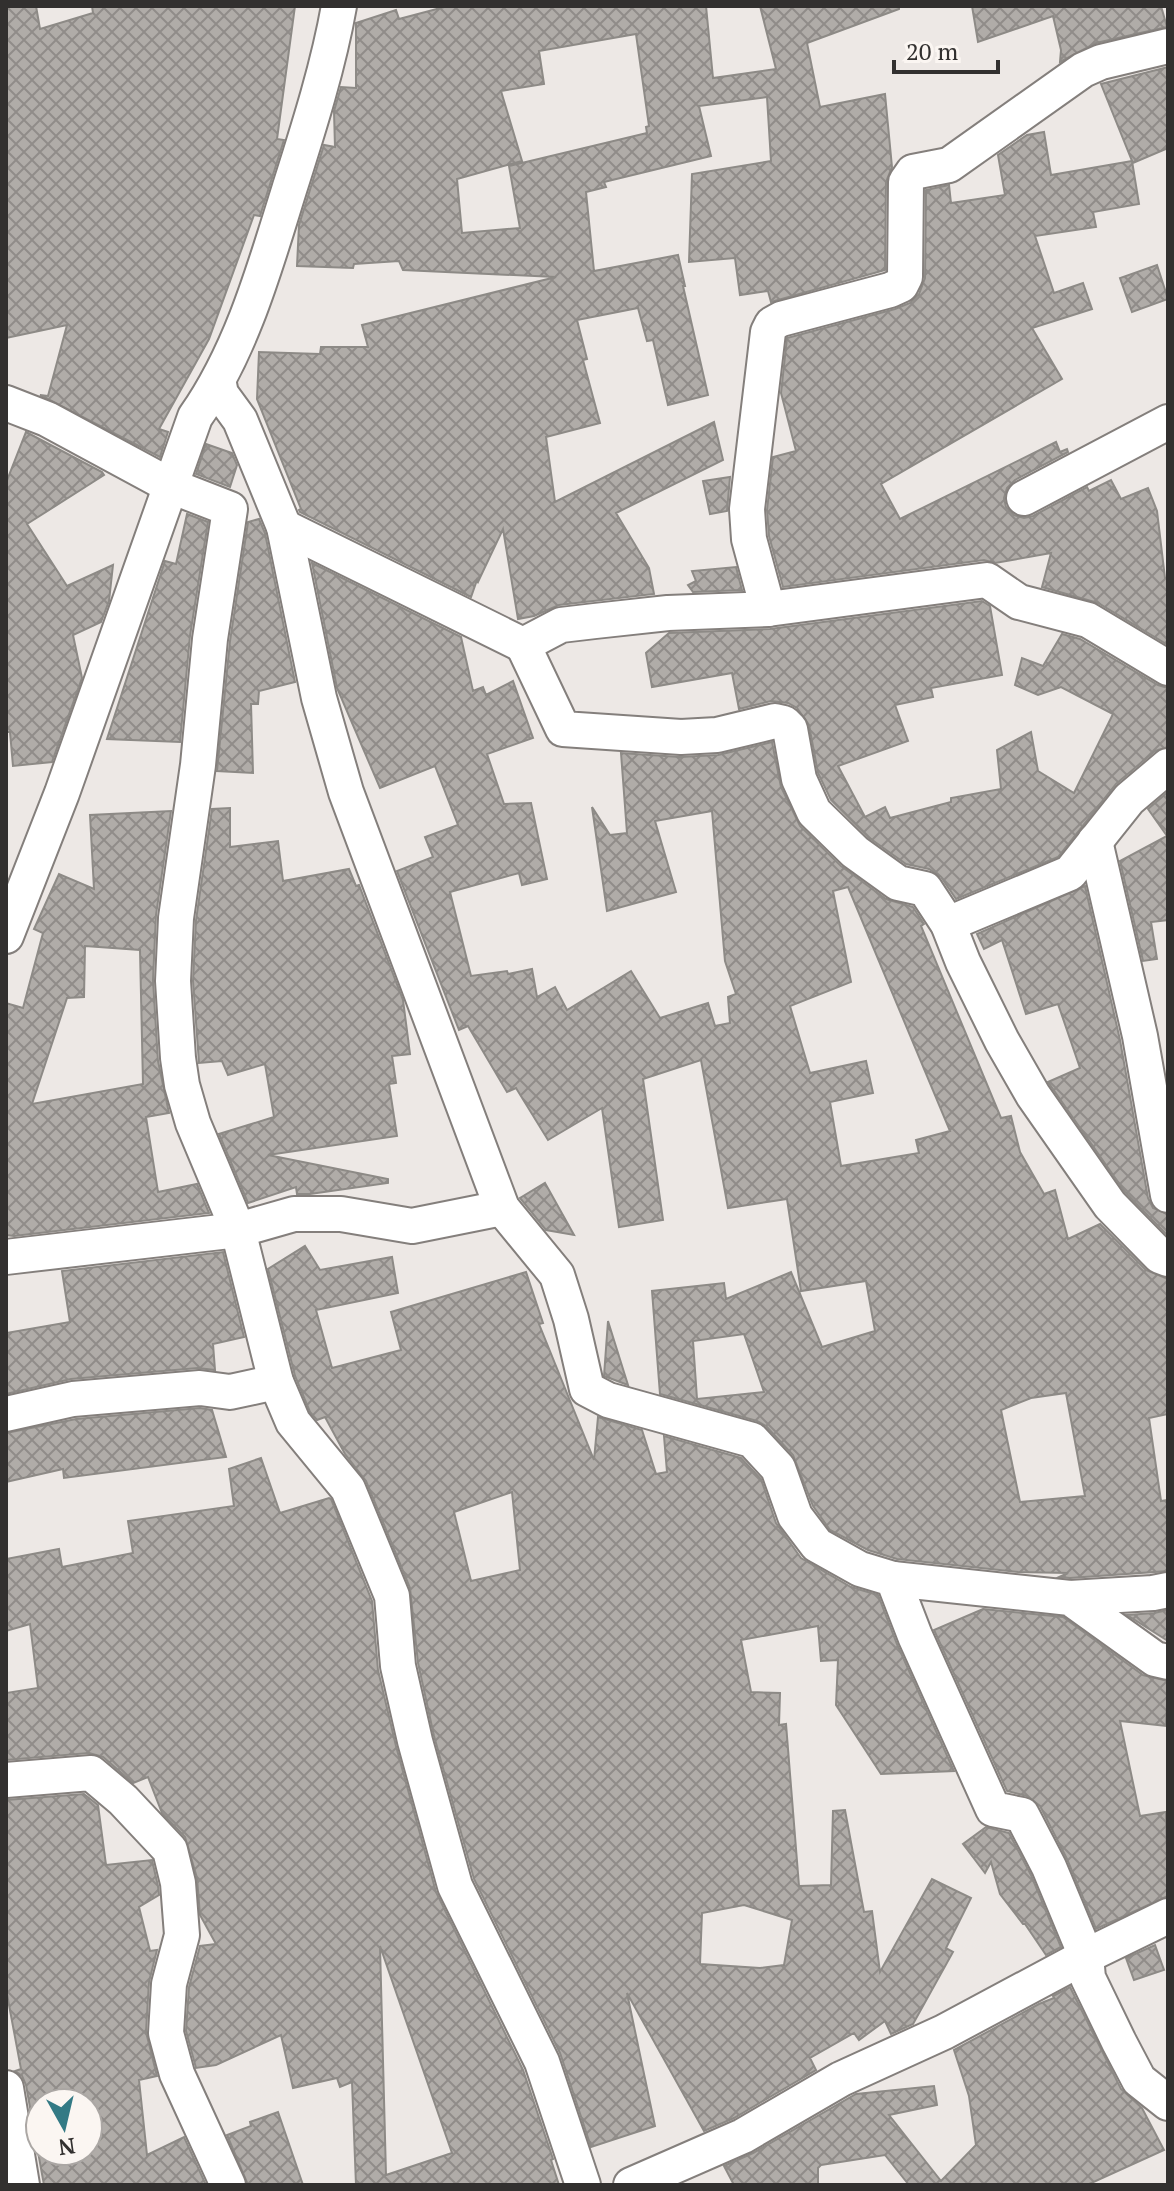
<svg xmlns="http://www.w3.org/2000/svg" width="1174" height="2191" viewBox="0 0 1174 2191" font-family="'PT Serif',serif">
<style>
.building{fill:url(#building-cross-hatch);stroke:#8d8a86;stroke-width:2;fill-rule:evenodd}
.lines{fill:none;stroke-linecap:round;stroke-linejoin:round}
.minor-casing{stroke:#847f7c;stroke-width:38}
.minor{stroke:#fff;stroke-width:34}
</style>
<defs>
<pattern id="building-cross-hatch" width="8" height="8" patternUnits="userSpaceOnUse" patternTransform="scale(2)"><rect width="8" height="8" fill="#b0aca8"/><path d="M0 0l8 8M0 8l8-8" fill="none" stroke="#908c89"/></pattern>
</defs>
<rect width="100%" height="100%" fill="#ede8e5"/>
<g class="building">
<path d="M6,6h30l4,23 53,-16 -1,-7h203l-18,133 7,1 -24,76 -6,-1 -45,124 -50,90 9,3 -8,25 -120,-62 8,1 19,-71 -61,13z"/>
<path d="M448,6h258l7,72 63,-9 -16,-63h139v3l-92,34 13,64 65,-13 7,73 -6,15 -1,88 -114,32 -3,-11 -28,4 -5,-37 -46,4 3,-88 79,-13 -4,-64 -68,9 12,50 -107,26 2,5 -20,5 8,79 84,-16 7,31h-2l25,109 -40,10 -15,-65 -6,1 -9,-33 -61,12 10,39 -4,1 17,63 -54,14 9,65 159,-80 9,38 -107,53 33,55 5,26 -95,11 -25,11 -16,3 -15,-90 -25,53 -1,-2 -6,17 -171,-85 -1,-2 2,-1 -44,-110 2,-47 61,2 1,-7h47l-6,-22 194,-48 -153,-7 -4,-9 -45,3 -1,4 -56,-2 2,-41 25,-80 11,2 -1,-36 7,-24 15,1v-65l40,-13 3,9zM636,34l13,92 -3,1 1,6 -138,33 11,62 -58,5 -5,-54 65,-18 -21,-70 43,-7 -5,-33z"/>
<path d="M972,6h189l6,21 -71,16 -36,19 1,-12 -8,-34 -75,26z"/>
<path d="M1168,67v81l-35,15 -1,-2 7,43 -46,8 3,15 -61,9 19,57 29,-10 9,26 -60,19 30,51 -181,105 19,35 156,-77 4,10 7,-3 1,3 -53,28 -8,8 -3,10 2,9 8,8 10,3 9,-2 54,-29 2,4 22,-11 10,19 27,-11 9,23 8,67h3v67l-70,-42 -56,-16 9,-34 -56,10 -11,-3 -201,27 -14,-51 -2,-26 6,-53 23,-6 -15,-58 6,-55 108,-29 15,-6 9,-9 6,-16 1,-88 23,-5 2,18 54,-8 -7,-40 29,-20 17,-3 7,43 81,-14 -31,-77z"/>
<path d="M1157,265l11,34 -36,13 -12,-34z"/>
<path d="M26,432l76,40 2,3 -77,49 40,62 46,-21 -4,36 -8,21 -28,13 9,43 -30,84 -39,4 -3,-34h-4v-249z"/>
<path d="M206,444l26,9 5,12 -7,22 -34,-13z"/>
<path d="M730,477l-3,34 -17,3 -7,-33z"/>
<path d="M187,514l21,8 -18,114 -10,106 -73,-3 58,-178 11,3z"/>
<path d="M259,519l6,14 30,149 -36,9 -1,13h-7l2,69 -36,-2 13,-130 18,-119z"/>
<path d="M312,563l149,74 12,54 10,-4 3,8 27,-14 20,57 -46,16 17,50 27,-1 16,76 -25,6 -3,-12 -69,19 21,84 36,-5 1,3 24,-5 5,28 18,-10 12,23 64,-39 29,47 48,-15 7,23 15,-3 -2,-26 8,-3 -11,-33 -13,-150 -57,10 21,71 -69,19 -15,-104 18,28 17,-2 -6,-80 59,4 38,-2 54,-13 9,45 19,39 41,40 45,33 27,8 11,17 -3,2 80,192 10,-2 9,36 24,42 11,-4 13,49 32,-15 46,46 22,9v135l-19,4 12,83 7,-1v71l-98,7 -11,-1 9,-4 -50,-1 -121,-13 -29,-9 -38,-20 -17,-24 -20,-51 -27,-29 -9,-5 -97,-27 -8,-103 72,-8 2,16 65,-27 31,75 53,-16 -9,-50 -65,10 -14,-92 -59,9 -27,-148 -58,19 20,141 -44,7 -17,-119 -54,32 -32,-52 -9,4 -39,-66 -9,4 -62,-159 36,-14 -8,-20 33,-12 -23,-59 -55,22 -43,-100zM848,887l102,244 -34,9 3,13 -78,13 -11,-64 43,-9 -7,-32 -56,12 -20,-67 61,-24 -18,-91zM744,1334l20,58 -67,7 -4,-58zM1066,1393l19,103 -65,6 -19,-92 30,-12z"/>
<path d="M736,567l6,23 -49,2 -5,-7 8,-4 -4,-10z"/>
<path d="M982,601l8,5 12,69 -71,13 2,9 -38,8 13,36 -70,25 27,51 20,-10 5,11 61,-16v-4l50,-9 -4,-39 34,-18 7,39 36,22 39,-79 -52,-27 -23,8 -23,-10 7,-27 21,8 19,-32 18,5 78,46 10,3v59l-13,4 -39,33 -58,73 -102,42 -15,-22 -12,-8 -23,-5 -38,-27 -37,-37 -13,-27 -9,-48 -12,-17 -9,-5 -17,-2 -32,8 -7,-36 -80,14 -6,-34 23,-20 101,-4z"/>
<path d="M1168,792v128l-17,2 6,37 -14,2 -23,-100 47,-25 -19,-27z"/>
<path d="M230,808v39l48,-6 5,40 66,-12 7,17 3,-1 44,115 7,54 -18,2 4,27 -7,1 8,52 -129,19 120,24v4l-78,11h-13l-1,-7 -48,16 -29,-69 55,-17 -9,-53 -37,11 -6,-14 -23,2 -6,-82 3,-61 16,-111z"/>
<path d="M171,811l-15,104 -3,65 5,81 11,52 -23,4 12,75 39,-8 12,29 -195,23 -8,-1v-232l17,5 20,-75 -9,-4 25,-55 35,15 -4,-74zM85,946l55,4 3,134 -111,20 35,-106 17,-1z"/>
<path d="M1085,886l35,154 28,158 5,10 15,6v22l-43,-44 -77,-110 32,-14 -22,-64 -32,10 -24,-74 -18,9 -7,-15z"/>
<path d="M545,1183l29,52 -28,-5 -26,-32z"/>
<path d="M305,1246l15,24 72,-13 6,36 -82,17 16,58 69,-18 -10,-38 135,-40 17,51 -4,1 55,136 4,-43 44,13 14,44 11,-2 -3,-36 77,22 20,21 15,44 25,35 50,29 27,8 19,49 57,127 -73,3 -45,-69 2,-45 -17,1 -3,-35 -77,14 10,52 29,1 -1,32 7,-1 13,162 32,-1 2,-74 12,-1 19,102 8,-1 8,61 52,-93 39,19 -25,50 7,4 -40,72 -22,10 -6,-13 -26,19 -5,-7 -44,25 6,12 -82,48 -30,13 -77,-138 28,133 -64,21 -31,-94 -86,-174 -40,-143 -16,-73 -8,-75 -44,-107 -21,-27 -20,-37 -8,3 -7,-8 -15,-36 -27,-107zM512,1492l8,78 -49,11 -17,-69zM744,1905l48,15 -8,45 -24,3 -60,-4 2,-51z"/>
<path d="M223,1252l21,85 -31,7 2,26 -17,-2 -127,11 -65,15v-61l64,-11 -8,-51z"/>
<path d="M608,1321l20,64 -24,-9z"/>
<path d="M200,1408l12,2 14,47 -162,21 -1,-9 -57,13v-49l70,-14z"/>
<path d="M261,1458l19,55 49,-15 2,1 41,102 6,69 18,76 40,146 87,178 30,89 -2,1 8,25h-203l-4,-103 -12,5 -3,-9 -44,10 -12,-53 -65,30 -20,3 -10,-37 3,-44 11,-41 16,-2 -16,-29 -3,-37 -12,-41 -23,-24 -14,-36 -15,6 -30,-26 -14,-4 -83,7v-67l32,-5 -8,-64 -24,7v-72l53,-10 3,18 71,-14 -5,-32 106,-15 -5,-37zM380,1946l72,207 -66,22z"/>
<path d="M983,1609l80,8 80,58 25,6 -2,45 -46,-5 20,95 26,-4 2,84 -72,33 -29,-70 -27,-53 -13,-10 -20,-5 -73,-161z"/>
<path d="M1168,1610v31l-41,-26 27,-2z"/>
<path d="M84,1794l14,11 8,60 46,-5 6,26 1,9 -20,12 11,44 7,-1 -8,32 -3,50 11,44 -18,4 8,75 37,-18 22,48h-162l-18,-100 -4,-9 -7,-5 6,-2 -15,-80v-189zM40,2103h48v48h-48z"/>
<path d="M986,1827l23,6 22,42 30,72 -15,8 -21,-31h-2l-23,-30 -9,-32 -6,11 -22,-29z"/>
<path d="M1155,1945l9,25 -30,10 -8,-22z"/>
<path d="M1070,1987l51,102 21,19 22,42 -77,35h-178l-24,-30 -64,10 -3,3v17h-84l-10,-19 29,-13 103,-59 78,-8 3,19 -48,10 52,66 35,-36 -7,-49 -15,-46 85,-46 15,-6 -1,-2z"/>
<path d="M278,2112l25,73h-55l-21,-50 24,-9 -1,-4z"/>
</g>
<g class="lines">
<defs>
<g id="minor">
<path d="M219,384l2,10 19,26 44,107 35,171 27,94 156,416 55,67 14,44 16,70 21,11 144,40 26,28 17,48 22,29 43,24 33,10 22,57 78,173 29,6 27,52 37,89 2,22 31,64 20,38 29,23"/>
<path d="M6,403l41,16 124,67 59,23 -20,130 -12,126 -22,153 -3,63 5,77 4,27 11,38 45,107 38,152 17,40 55,67 44,107 6,70 17,75 40,145 87,176 41,123"/>
<path d="M1024,498l144,-76"/>
<path d="M284,527l239,118 38,-20 34,-4 73,-8 100,-4 219,-29 32,22 69,18 80,48"/>
<path d="M768,609l-19,-70 -2,-30 21,-177 4,-8 9,-5 109,-29 11,-5 4,-8 1,-95 7,-10 36,-7 134,-95 18,-8 67,-16"/>
<path d="M523,645l40,84 118,8 36,-2 58,-14 9,2 6,6 9,50 15,33 41,40 43,31 27,6 23,35 15,38 39,79 31,54 77,110 50,51 8,3"/>
<path d="M1095,841l45,195 28,159"/>
<path d="M948,924l122,-51 59,-74 39,-33"/>
<path d="M6,936l56,-143 133,-376c47,-67 70,-150 94,-227 19,-60 39,-122 50,-184"/>
<path d="M6,1257l232,-27 56,-16h47l71,12 90,-18"/>
<path d="M6,1414l67,-15 127,-11 30,4 46,-10"/>
<path d="M893,1579l177,19 85,61 13,3"/>
<path d="M1070,1598l83,-5 15,-3"/>
<path d="M6,1780l85,-7 32,27 47,50 8,33 4,52 -13,49 -3,49 11,41 51,111"/>
<path d="M6,2088l16,97"/>
<path d="M631,2185l112,-49 98,-57 103,-47 142,-76 82,-40"/>
</g>
</defs>
<use href="#minor" class="minor-casing"/>
<use href="#minor" class="minor"/>
</g>
<rect width="1174" height="2191" fill="none" stroke="#32302f" stroke-width="16"/>
<g transform="translate(64 2127) rotate(172)"><circle r="38" fill="#fbf6f2" stroke="#aba7a4" stroke-width="2"/>
<path d="M0-6L14 30L0 20L-14 30Z" fill="#337a85"/>
<text y="-12" font-size="22" font-weight="bold" text-anchor="middle" fill="#32302f">N</text>
</g>
<path d="M894 60v12h104v-12" fill="none" stroke="#32302f" stroke-width="4"/>
<text x="906" y="60" font-size="24" fill="#32302f" stroke="#fbf6f2" stroke-width="6" paint-order="stroke">20 m</text>
</svg>
